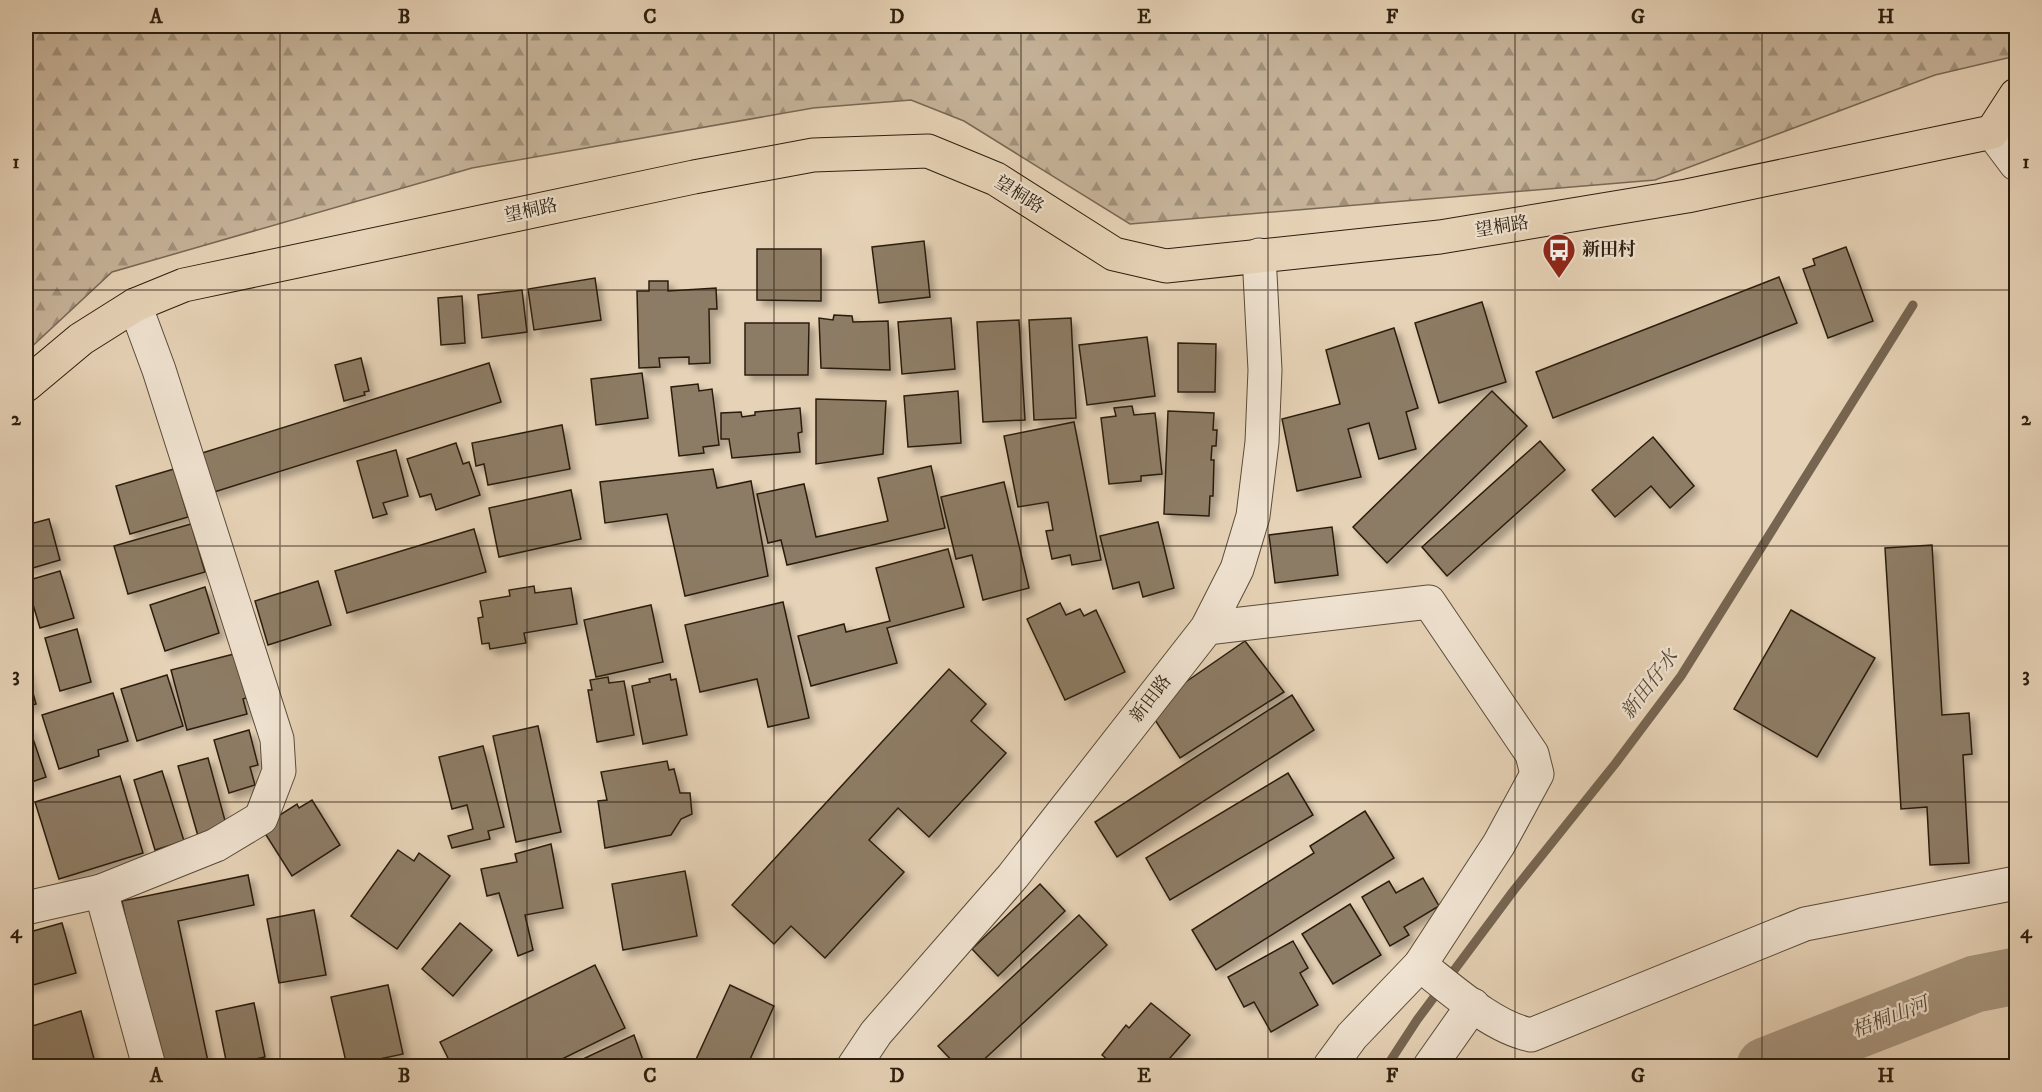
<svg xmlns="http://www.w3.org/2000/svg" width="2042" height="1092" viewBox="0 0 2042 1092" font-family="'IM FELL DW Pica','Noto Serif SC',serif">
<style>
.forest{fill:url(#forest-firs);stroke:#796854;stroke-width:1.5}
.lines{fill:none;stroke-linecap:round;stroke-linejoin:round}
.stream{stroke:#766551;stroke-width:9}
.river{stroke:#a7957d;stroke-width:57}
.building{fill:#8d7c65;stroke:#2c1e0e;stroke-width:1.5;filter:url(#shadow)}
.minor-casing{stroke:#5a4b38;stroke-width:35}
.major-casing{stroke:#2c1e0e;stroke-width:35}
.minor{stroke:#efe2d0;stroke-width:33}
.major{stroke:#e6d2b6;stroke-width:33}
.grid{fill:none;stroke:#2c1e0e;stroke-width:1.5;stroke-opacity:0.55}
.labels{text-anchor:middle;dominant-baseline:central;stroke-width:4.5;stroke-linejoin:round;paint-order:stroke}
.street-label{font-size:18px;fill:#2c1e0e;stroke:#efe2d0}
.poi-label{font-size:18px;font-weight:bold;fill:#2c1e0e;stroke:#efe2d0;text-anchor:start}
.water-label{font-size:20px;font-style:italic;fill:#574835;stroke:#efe2d0}
.neatline{fill:none;stroke:#2c1e0e;stroke-width:2}
.grid-label{font-size:20px;text-anchor:middle;font-weight:bold;fill:#2c1e0e}
</style>
<defs>
<pattern id="forest-firs" width="22" height="20" patternUnits="userSpaceOnUse" patternTransform="scale(1.5)"><rect width="22" height="20" fill="#c6b399"/><path d="M5 1l3.5 6h-7zM16 11l3.5 6h-7z" fill="#a1917b"/></pattern>
<filter id="shadow"><feDropShadow dx="5.5" dy="5.5" stdDeviation="3" flood-color="#0004"/></filter>
</defs>
<rect width="100%" height="100%" fill="#e6d2b6"/>
<filter id="stains"><feTurbulence type="fractalNoise" baseFrequency=".00333" numOctaves="4"/><feColorMatrix values="0 0 0 0 .2 0 0 0 0 .09 0 0 0 0 .02 0 0 0 .5 -.17"/></filter>
<radialGradient id="worn" r=".72"><stop offset=".6" stop-color="#630" stop-opacity="0"/><stop offset="1" stop-color="#630" stop-opacity=".3"/></radialGradient>
<path class="forest" d="M26,26h1990v30l-81,19 -280,105 -525,44 -166,-103 -53,-21 -98,8 -341,60 -360,104 -86,80z"/>
<g class="lines">
<path class="stream" d="M1387,1066l30,-46 97,-130 101,-126 66,-88 232,-371"/>
<path class="river" d="M1765,1066l210,-82 41,-8"/>
</g>
<g class="building">
<path d="M924,241l6,56 -51,6 -7,-56z"/>
<path d="M1846,247l27,74 -45,17 -25,-69 12,-4 -2,-6z"/>
<path d="M757,249h64v52l-64,-1z"/>
<path d="M1779,277l18,46 -244,95 -17,-46z"/>
<path d="M595,278l6,42 -67,10 -6,-41z"/>
<path d="M649,281h19v10l48,-3 1,21h-8l1,54 -21,1v-7l-30,1 1,9 -21,1 -2,-77h12z"/>
<path d="M522,290l5,42 -45,6 -4,-43z"/>
<path d="M462,296l3,47 -24,2 -3,-47z"/>
<path d="M1482,302l24,80 -67,21 -24,-80z"/>
<path d="M834,315l18,1 1,6 35,-1 2,49 -69,-2 -2,-50 14,2z"/>
<path d="M951,318l4,51 -53,5 -4,-52z"/>
<path d="M1071,318l5,100 -42,2 -5,-100z"/>
<path d="M1019,320l6,100 -42,2 -6,-100z"/>
<path d="M745,323h64l-1,52h-63z"/>
<path d="M1394,328l24,80 -12,4 10,37 -37,10 -10,-36 -21,6 13,48 -64,14 -15,-72 58,-15 -14,-54z"/>
<path d="M1147,337l8,59 -68,9 -8,-60z"/>
<path d="M1178,343l38,1 -1,48h-37z"/>
<path d="M361,358l8,33 -5,1 1,3 -21,6 -9,-36z"/>
<path d="M489,363l12,39 -290,91 -12,-39z"/>
<path d="M642,373l6,45 -52,7 -5,-46z"/>
<path d="M698,384l1,7 13,-2 7,56 -16,2 1,6 -25,3 -8,-69z"/>
<path d="M958,391l3,52 -53,4 -4,-51z"/>
<path d="M1492,391l35,35 -140,137 -34,-36z"/>
<path d="M816,399l70,2 -3,53 -67,10z"/>
<path d="M1132,406l2,9 21,-2 7,61 -21,2v5l-32,3 -8,-66 15,-2 -2,-8z"/>
<path d="M800,408l2,24 -4,1 2,19 -68,6 -3,-19h-8v-26l20,-1 1,5 13,-2v-3z"/>
<path d="M1168,411l46,2 -1,17h4l-1,16h-4l-1,14h3l-1,36h-3l-1,20 -45,-2z"/>
<path d="M1074,422l27,138 -29,5 -2,-10 -18,4 -6,-28 7,-1 -5,-28 -30,5 -14,-71z"/>
<path d="M562,425l8,44 -82,16 -4,-21 -8,2 -4,-23z"/>
<path d="M1653,437l41,49 -24,22 -19,-22 -36,31 -23,-27z"/>
<path d="M1540,441l25,29 -118,106 -25,-29z"/>
<path d="M456,443l7,21 6,-2 11,33 -44,15 -5,-16 -11,3 -13,-38z"/>
<path d="M396,450l12,46 -25,7 4,11 -14,4 -16,-57z"/>
<path d="M931,466l14,62 -158,37 -6,-25 -13,3 -11,-49 47,-10 12,53 72,-16 -10,-43z"/>
<path d="M174,469l14,48 -58,17 -14,-48z"/>
<path d="M713,469l4,19 34,-7 17,95 -83,20 -18,-82 -62,9 -5,-41z"/>
<path d="M1004,482l25,106 -46,12 -11,-45 -16,4 -15,-62z"/>
<path d="M571,490l10,49 -82,18 -10,-49z"/>
<path d="M49,519l11,41 -34,10v-45z"/>
<path d="M1158,522l16,66 -31,9 -4,-15 -26,7 -13,-53z"/>
<path d="M191,524l14,48 -77,22 -14,-48z"/>
<path d="M1332,527l6,48 -63,8 -6,-48z"/>
<path d="M474,529l12,43 -139,41 -12,-42z"/>
<path d="M1932,545l10,170 27,-2 3,41 -9,1 6,108 -39,2 -3,-58 -26,2 -16,-261z"/>
<path d="M948,549l16,58 -77,21 10,35 -86,23 -13,-50 46,-12 2,8 44,-11 -14,-53z"/>
<path d="M60,571l14,47 -34,10 -14,-47z"/>
<path d="M318,581l13,44 -63,20 -13,-44z"/>
<path d="M534,586l1,7 36,-5 6,36 -53,9 2,10 -36,6 -1,-6 -7,1 -4,-26 5,-1 -3,-16 30,-5 -1,-6z"/>
<path d="M205,587l14,46 -54,18 -15,-46z"/>
<path d="M783,602l26,116 -41,9 -11,-48 -57,13 -15,-67z"/>
<path d="M1060,603l6,12 14,-6 4,7 12,-6 29,62 -60,28 -38,-81z"/>
<path d="M651,605l12,57 -67,15 -12,-57z"/>
<path d="M1791,610l84,48 -58,99 -83,-48z"/>
<path d="M77,629l14,53 -31,9 -15,-53z"/>
<path d="M1245,641l39,51 -104,66 -25,-38 22,-32z"/>
<path d="M238,653l11,44 -6,2 4,15 -60,16 -16,-60z"/>
<path d="M26,667l10,37 -10,3z"/>
<path d="M949,669l37,35 -15,17 35,32 -77,84 -31,-29 -29,32 35,32 -79,86 -34,-32 -17,18 -42,-39z"/>
<path d="M670,674l1,6 5,-1 11,56 -44,9 -11,-58 18,-4 -1,-3z"/>
<path d="M167,675l16,51 -46,15 -16,-52z"/>
<path d="M608,677l1,6 15,-2 10,54 -37,7 -9,-52h4l-2,-10z"/>
<path d="M113,693l15,48 -30,9 1,6 -40,13 -17,-54z"/>
<path d="M1292,695l22,35 -197,127 -22,-35z"/>
<path d="M538,726l23,106 -45,10 -23,-106z"/>
<path d="M29,727l17,50 -20,7v-55z"/>
<path d="M249,730l9,35 -8,2 5,18 -26,8 -15,-53z"/>
<path d="M483,746l21,81 -16,4 2,8 -38,9 -4,-12 25,-7 -6,-24 -15,4 -13,-52z"/>
<path d="M208,758l19,70 -29,8 -20,-70z"/>
<path d="M667,761l2,9 5,-1 6,24h10l2,21 -11,5 -10,16 -66,13 -7,-47 9,-1 -6,-28z"/>
<path d="M162,771l22,70 -29,9 -21,-70z"/>
<path d="M1288,773l25,42 -143,85 -24,-42z"/>
<path d="M120,776l23,77 -84,26 -24,-77z"/>
<path d="M312,800l28,45 -48,31 -31,-49 36,-23 2,4z"/>
<path d="M1365,811l29,47 -178,112 -24,-40 122,-77 -4,-7z"/>
<path d="M551,844l12,64 -38,7 8,35 -15,6 -19,-63 -12,3 -6,-27 36,-7 -2,-8z"/>
<path d="M398,850l16,11 5,-8 31,23 -53,73 -46,-33z"/>
<path d="M685,871l12,65 -74,14 -11,-66z"/>
<path d="M248,875l6,30 -76,16 31,145h-52l-35,-165z"/>
<path d="M1423,878l16,28 -35,21 5,8 -19,11 -28,-49 27,-16 7,12z"/>
<path d="M1040,884l25,27 -67,65 -26,-27z"/>
<path d="M1350,904l31,51 -48,29 -31,-50z"/>
<path d="M314,910l12,65 -47,8 -12,-64z"/>
<path d="M1079,915l28,30 -130,121h-20l-19,-20z"/>
<path d="M62,923l14,50 -50,14v-54z"/>
<path d="M460,923l32,27 -39,46 -31,-27z"/>
<path d="M1293,941l15,27 -8,5 18,32 -47,27 -17,-30 -10,5 -16,-30z"/>
<path d="M595,965l30,63 -77,38h-96l-12,-24z"/>
<path d="M388,985l15,69 -56,12 -16,-69z"/>
<path d="M730,985l44,21 -27,60h-54z"/>
<path d="M254,1003l11,54 -38,8 -11,-54z"/>
<path d="M1151,1003l39,32 -27,31h-61l6,-6 -6,-5 24,-30 3,3z"/>
<path d="M81,1011l13,48 -27,7h-41v-38z"/>
<path d="M634,1035l11,31h-77z"/>
</g>
<g class="lines">
<defs>
<g id="minor">
<path d="M1992,132l24,32"/>
<path d="M1207,628l222,-26 103,152 5,20 -38,70 -79,121 -68,71 -22,30"/>
<path d="M101,891l115,-46 45,-27 18,-47 -2,-32 -118,-369 -24,-65"/>
<path d="M26,908l75,-17 48,175"/>
<path d="M1420,965c31,24 72,62 111,70l274,-111 211,-41"/>
<path d="M854,1066l22,-33 137,-157 194,-248 30,-59 16,-53 9,-74 3,-72 -6,-115"/>
<path d="M1430,1066l43,-61"/>
</g>
<path id="major" d="M26,385l55,-46 54,-34 49,-20 510,-108 119,-22 115,-4 68,28 118,75 52,12 274,-29 114,-19 133,-22 305,-64 24,-37"/>
</defs>
<use href="#minor" class="minor-casing"/>
<use href="#major" class="major-casing"/>
<use href="#minor" class="minor"/>
<use href="#major" class="major"/>
</g>
<path class="grid" d="M280,26v1040M527,26v1040M774,26v1040M1021,26v1040M1268,26v1040M1515,26v1040M1762,26v1040M26,290h1990M26,546h1990M26,802h1990"/>
<defs>
<symbol id="bus-pin" viewBox="-11 -11 22 30"><path d="M0 17L-7.5 6A9.5 9.5 0 1 1 7.5 6Z" fill="#8f2418" stroke="#efe2d0"/><path d="M-5-6H5V4H4V6H2V4H-2V6H-4V4H-5ZM-3.5-4V0h7V-4ZM-3.5 1.2v1.5H-2V1.2ZM2 1.2v1.5H3.5V1.2Z" fill="#fff"/></symbol>
</defs>
<g fill-rule="evenodd">
<use href="#bus-pin" x="1540" y="231" width="38" height="52"/>
</g>
<g class="labels">
<g class="street-label">
<text transform="translate(1019 195) rotate(32)">望桐路</text>
<text transform="translate(531 211) rotate(-12)">望桐路</text>
<text transform="translate(1502 227) rotate(-9)">望桐路</text>
<text transform="translate(1151 699) rotate(-52)">新田路</text>
</g>
<g class="poi-label">
<text x="1582" y="250">新田村</text>
</g>
<g class="water-label">
<text transform="translate(1650 685) rotate(-53)">新田仔水</text>
<text transform="translate(1890 1018) rotate(-21)">梧桐山河</text>
</g>
</g>
<rect width="2042" height="1092" fill="none" stroke="#e6d2b6" stroke-width="66"/>
<rect x="33" y="33" width="1976" height="1026" class="neatline"/>
<g class="grid-label">
<text x="156" y="23">A</text>
<text x="404" y="23">B</text>
<text x="650" y="23">C</text>
<text x="897" y="23">D</text>
<text x="1144" y="23">E</text>
<text x="1392" y="23">F</text>
<text x="1638" y="23">G</text>
<text x="1886" y="23">H</text>
<text x="16" y="168">1</text>
<text x="2026" y="168">1</text>
<text x="16" y="425">2</text>
<text x="2026" y="425">2</text>
<text x="16" y="681">3</text>
<text x="2026" y="681">3</text>
<text x="16" y="938">4</text>
<text x="2026" y="938">4</text>
<text x="156" y="1082">A</text>
<text x="404" y="1082">B</text>
<text x="650" y="1082">C</text>
<text x="897" y="1082">D</text>
<text x="1144" y="1082">E</text>
<text x="1392" y="1082">F</text>
<text x="1638" y="1082">G</text>
<text x="1886" y="1082">H</text>
</g>
<rect width="100%" height="100%" filter="url(#stains)"/>
<rect width="100%" height="100%" fill="url(#worn)"/>
</svg>
